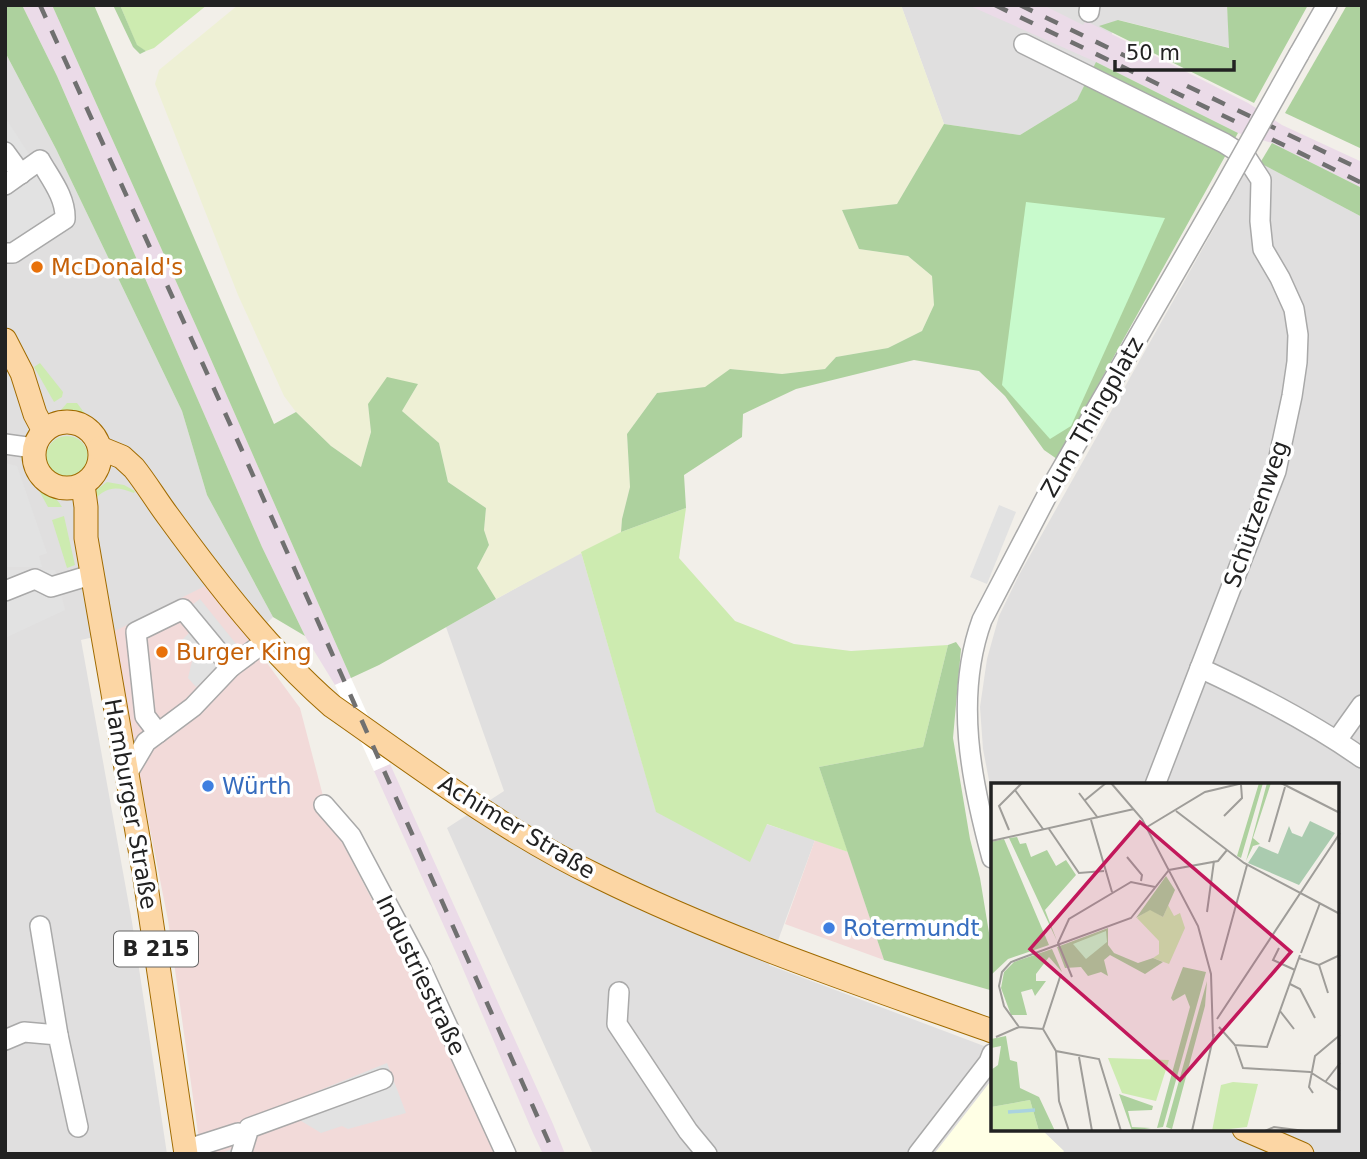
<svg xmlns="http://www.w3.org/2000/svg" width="1367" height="1159" viewBox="0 0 1367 1159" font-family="'DejaVu Sans',sans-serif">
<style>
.residential{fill:#e0dfdf}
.commercial{fill:#f2dad9}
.industrial{fill:#ebdbe8}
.education{fill:#ffffe5}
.farmland{fill:#eef0d5}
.grass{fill:#cdebb0}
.forest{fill:#add19e}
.park{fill:#c8facc}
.parking{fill:#e2e2e2}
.pier{fill:#fff}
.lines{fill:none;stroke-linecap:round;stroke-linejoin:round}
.minor-casing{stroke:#a9a9a9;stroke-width:22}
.major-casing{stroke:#a06b00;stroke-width:25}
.minor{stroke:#fff;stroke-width:19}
.major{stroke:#fcd6a4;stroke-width:23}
.rail{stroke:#707070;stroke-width:4.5;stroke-dasharray:14 14;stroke-linecap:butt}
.minor-bridge-casing{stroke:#a9a9a9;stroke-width:22;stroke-linecap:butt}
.minor-bridge{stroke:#fff;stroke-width:19}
.food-dot{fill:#e8710a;stroke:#fff;stroke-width:2.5}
.shop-dot{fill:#3f7fe0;stroke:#fff;stroke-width:2.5}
.labels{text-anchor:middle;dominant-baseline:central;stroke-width:7;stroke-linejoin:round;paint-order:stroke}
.shield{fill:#fff;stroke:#646464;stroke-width:2}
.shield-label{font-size:21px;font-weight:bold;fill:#222}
.food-label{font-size:23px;fill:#c56008;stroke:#fff;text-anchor:start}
.street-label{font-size:23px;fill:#222;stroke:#fff}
.shop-label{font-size:23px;fill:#366cbe;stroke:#fff;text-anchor:start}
.inset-river{fill:none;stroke:#aad3df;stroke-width:3.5}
.inset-road{fill:none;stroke:#9f9d99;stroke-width:2}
.view{fill:#c2185b;fill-opacity:0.15;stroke:#c2185b;stroke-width:3.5}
.inset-edge{fill:none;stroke:#222;stroke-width:3.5}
</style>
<rect width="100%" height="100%" fill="#f2efe9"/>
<g class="residential">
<path d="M901,5h326l3,43 -111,-28 -42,80 -57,35 -76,-11z"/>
<path d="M5,52l51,97 126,262 25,84 66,122 -23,24 -139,-8 -30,7 51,282 35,232h-162z"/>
<path d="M1253,159l109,58v937h-769l-146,-326 57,-37 -58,-164 135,-75 75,259 94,50 16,-37 49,16 -46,125 223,84v80h345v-344h-345v11l-9,-47 -3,-42 7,-48 12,-43 20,-41z"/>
</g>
<g class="commercial">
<path d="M209,584l91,124 28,107 80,154 89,185h-296l-33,-234 -57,-287z"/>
<path d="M815,840l33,12 36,108 -99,-36z"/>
</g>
<g class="industrial">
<path d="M22,5h30l153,341 146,332 -16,7 -30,-49 -43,-89 -205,-471z"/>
<path d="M968,5h75l40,20 3,-4 162,82 34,22 80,37v26l-90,-45 -34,-10 -142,-71z"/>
<path d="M390,764l163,360 12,30h-22l-10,-21 -76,-178 -83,-184z"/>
</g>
<path class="education" d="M990,1082l2,2v45h49l23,22 -2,3h-128z"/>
<path class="farmland" d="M238,5h663l43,119 -47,80 -55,6 17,39 49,7 24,20 2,29 -12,26 -34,17 -52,9 -11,12 -43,5 -52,-5 -24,18 -49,6 -30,41 3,53 -8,32 -1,13 -125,67 -19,-31 12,-23 -5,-15 2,-22 -38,-26 -9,-39 -37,-32 16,-27 -50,20 3,28 -10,35 -30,-21 -35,-34 -12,-16 -46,-101 -83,-211 4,-14z"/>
<g class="grass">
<path d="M120,5h87l-53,43 -8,3 -9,-5z"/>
<path d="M40,363l23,29 -1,5 -8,5 -20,-35z"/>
<path d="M67,403h10l9,12 -2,6 -12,-4 -11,-7z"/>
<circle cx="67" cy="457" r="21"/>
<path d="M20,456c9,7 10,16 17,25 8,10 18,14 25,26h-14z"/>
<path d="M107,482l17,3 11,6 -1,2c-17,-7 -27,-7 -40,7l1,-9z"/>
<path d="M686,508l-7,50 56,63 59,23 57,7 97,-6 -25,102 -104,20 29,85 -81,-28 -17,38 -94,-50 -75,-260 40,-20z"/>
<path d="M64,516l11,49 -8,3 -15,-48z"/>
</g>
<g class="forest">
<path d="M5,5h17l35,71 205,471 43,89 -32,-19 -66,-122 -25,-84 -126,-262 -51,-97z"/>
<path d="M52,5h42l180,419 22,-12 35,34 30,21 10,-35 -3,-28 19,-27 31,7 -16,27 37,32 9,39 38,26 -2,22 5,15 -12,23 19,31 -117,66 -28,13 -146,-332z"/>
<path d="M113,5h7l17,40 9,6 -6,3 -7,-7z"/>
<path d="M1227,5h81l-54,98 -155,-77 19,-6 111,28z"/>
<path d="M1347,5h15v144l-77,-36z"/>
<path d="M1096,62l142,71 -181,326 -13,-9 -39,-54 -26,-25 -65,-11 -118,29 -53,25 -1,23 -58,38 2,33 -65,24 1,-13 8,-32 -3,-53 30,-41 48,-6 25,-18 52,5 43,-5 11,-12 52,-9 34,-17 12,-26 -2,-29 -24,-20 -49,-7 -17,-39 55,-6 47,-80 76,11 57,-35z"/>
<path d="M1272,143l90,45v29l-102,-54z"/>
<path d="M956,642l5,7 -8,89 17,101 10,39 12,73 -2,39 -106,-30 -65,-193 104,-20 25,-102z"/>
</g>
<path class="park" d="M1026,202l139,16 -94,208 -21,13 -48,-54z"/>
<g class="parking">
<path d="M5,117l33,51 23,49 -56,37z"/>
<path d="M5,463l12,3 30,87 -8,3 3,11h-37v-20l2,-1 -2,-5z"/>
<path d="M999,505l17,7 -29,72 -17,-7z"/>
<path d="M5,570h50l10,40 -60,28z"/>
<path d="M200,599l37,46 -20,25 -21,17 -8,-9 6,-25 -12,-13 8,-8 -1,-25z"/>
<path d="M387,1063l19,50 -58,16 -6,-3 -21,7 -23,-14 -40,14 -12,21h-27l18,-7 -1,-23z"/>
</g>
<path class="pier" d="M351,678l39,86 -16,7 -39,-86z"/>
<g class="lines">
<defs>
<g id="minor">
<path d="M1089,12l1,-7"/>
<path d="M1024,44l200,99 22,14 15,23 -1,41 3,28 17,29 14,31 4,26 -1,27 -5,34 -16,75 -121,314"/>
<path d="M1299,54l28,-49"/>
<path d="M5,152l16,22"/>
<path d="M5,185l35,-25c10,18 26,37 25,59l-52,34h-8"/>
<path d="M5,444l29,4"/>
<path d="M5,591l30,-12 16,8 40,-12"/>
<path d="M1200,668c56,26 111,54 162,90"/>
<path d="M158,733l-13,-17 -9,-84 47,-23 48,58"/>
<path d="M1337,740l25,-35"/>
<path d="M127,774l19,-32 47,-35 38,-40 35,-26"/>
<path d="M324,805l27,31 68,128 87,190"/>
<path d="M992,858c-21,-77 -38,-161 -10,-238l70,-134 168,-291"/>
<path d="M40,926l18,109"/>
<path d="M619,992l-2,32 71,107 19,23"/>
<path d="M5,1040l19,-8 34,3 20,92"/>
<path d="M185,1150l53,-17"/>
<path d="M241,1154l8,-26 134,-49"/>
<path d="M918,1154l71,-92 3,-8"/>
</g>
<g id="major">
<path d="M5,340l17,33 13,41 9,17"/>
<circle cx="67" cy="455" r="33"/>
<path d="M100,448l22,9 12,11c12,15 22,32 34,48 49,67 101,135 164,190 86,60 171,125 267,171 126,62 261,107 393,154"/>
<path d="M83,485l3,22v31l58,334 42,282"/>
<path d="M1244,1129l58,25"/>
</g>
</defs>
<use href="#minor" class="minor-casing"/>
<use href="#major" class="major-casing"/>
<use href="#minor" class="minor"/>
<use href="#major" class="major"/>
<g class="rail">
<path d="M40,5l200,441 314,708"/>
<path d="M995,5l367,178"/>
<path d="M1020,5l126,61"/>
<path d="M1187,86l175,84"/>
</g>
<defs>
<path id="minor-bridge" d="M1220,195l79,-141"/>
</defs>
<use href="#minor-bridge" class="minor-bridge-casing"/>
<use href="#minor-bridge" class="minor-bridge"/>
</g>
<g class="food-dot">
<circle cx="37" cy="267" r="7"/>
<circle cx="162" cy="652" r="7"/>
</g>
<g class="shop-dot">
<circle cx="208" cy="786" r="7"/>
<circle cx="829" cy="928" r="7"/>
</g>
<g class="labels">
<rect class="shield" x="114" y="931.5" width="84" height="35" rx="5"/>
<g class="shield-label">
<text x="156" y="949">B 215</text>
</g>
<g class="food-label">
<text x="51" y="267">McDonald's</text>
<text x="176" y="652">Burger King</text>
</g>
<g class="street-label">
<text transform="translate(1092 417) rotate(-60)">Zum Thingplatz</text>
<text transform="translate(1256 514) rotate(-71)">Schützenweg</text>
<text transform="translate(131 804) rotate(80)">Hamburger Straße</text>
<text transform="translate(517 827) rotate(31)">Achimer Straße</text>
<text transform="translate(421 975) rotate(64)">Industriestraße</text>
</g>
<g class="shop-label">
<text x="222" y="786">Würth</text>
<text x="843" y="928">Rotermundt</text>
</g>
</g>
<g transform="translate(991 783)">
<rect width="348" height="348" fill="#f2efe9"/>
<path d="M177,122l6,11 6,-3 5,15 -16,36 -16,-6 6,-4v-13l-22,-23 13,-9 13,8zM117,275l61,2 -13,41 -34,-8zM242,299l25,2 -11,43 -35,4 9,-46zM39,317l9,31h-48v-24z" fill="#cdebb0"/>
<path d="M268,0h4l-22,75 -4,-2zM276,0h4l-18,55 7,6 -7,2 -7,15zM26,54l3,7 6,-1 5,14 16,-7 9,16 10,-6 10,15 -31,35 12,31 -48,-103zM13,56l45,106 -41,14 -17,16v-133zM175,93l9,14 -12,27 -13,-7 -14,8zM117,145v17l6,8 24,10 15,-5 10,4 -18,12 -35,-19 -6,5 4,16 -7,-4 -13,4 -7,-9 -16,1 -8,-21zM61,166l10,23 -13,-15 -13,17v7h10l-11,15 -3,-7 -11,3 6,23h-16l-10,-27 3,-16 10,-10zM192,184l23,5 -43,155 -6,1 33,-121 -5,-13 -12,7 -2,-3zM216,198l-2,25 -33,123 -6,-2zM15,253l4,24 7,2 3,26 19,9 16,34h-16l-9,-31 -39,7v-37l7,-5 3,-19 -10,2v-9zM128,311l34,12 -1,4 -24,1 4,16 19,1 -19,3z" fill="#add19e"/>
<path d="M319,38l25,12 -36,52 -51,-22 11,-17 19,8 11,-28 3,7 10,4z" fill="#aacbaf"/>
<path d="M115,148l1,11 -21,17 -13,-15z" fill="#c8facc"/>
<path class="inset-river" d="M17,329l27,-2"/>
<path class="inset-road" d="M120,0l31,36 56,107 13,48 2,63M290,0l59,30M24,7l28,39M88,10l19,25M93,18l22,-18M185,28l68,52 96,51M233,33l18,-18 -1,-13M100,37l21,72M156,44l58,-35 38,-9M58,46l30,44 25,-2M18,47l-10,-24 23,-23M0,58l143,-32M278,59l16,-55M136,74l15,18 -1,6M216,129l7,-51M288,165l-6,12 22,10M310,170l19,-50M308,175l20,7 21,-10M230,177l26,-95M328,182l9,28M70,191l-18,55 13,22 43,8 22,72M81,194l-14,-34 11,-24 62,-37 24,5M299,201l10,5 15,29M289,228l14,18M226,236l123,-186M28,244l-15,-21 -5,-20 3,-14 9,-10 120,-44 38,-48 49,-9 9,-11M228,244l16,18 8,23 67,4 30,19M5,254l23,-10 24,2M243,262l33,2 33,-92M65,268l3,50 10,30M88,274l13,74M335,298l14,-18M322,310l-4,-6 6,-31 25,-21M201,348l22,-97M274,348l9,-4 31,4"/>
<path class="view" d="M149,39l151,130 -111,128 -150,-131z"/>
<rect width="348" height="348" class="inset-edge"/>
</g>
<rect width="1367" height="1159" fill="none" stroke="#222222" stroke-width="14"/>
<path d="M1115 60v10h119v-10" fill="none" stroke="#222222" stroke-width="3.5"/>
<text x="1126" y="60" font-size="21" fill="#222222" stroke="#ffffff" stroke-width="5" paint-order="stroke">50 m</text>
</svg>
